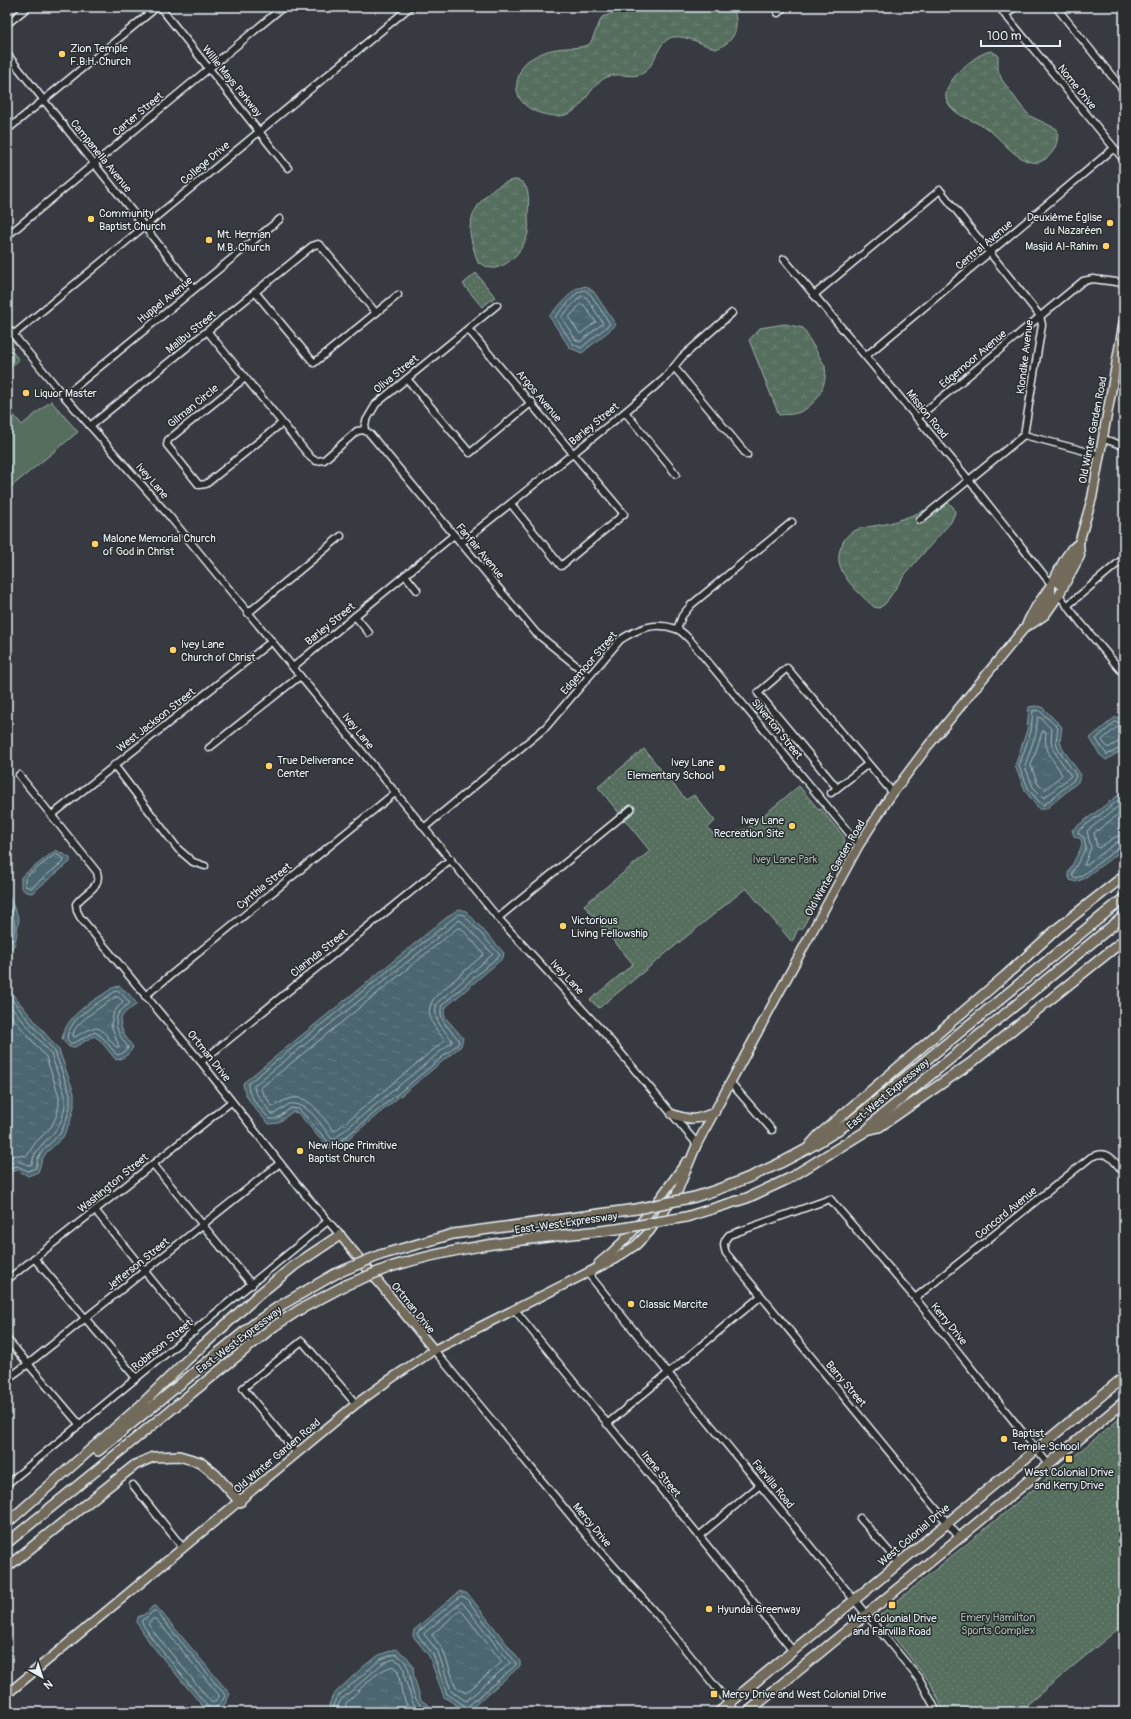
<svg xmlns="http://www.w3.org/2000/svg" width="1131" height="1719" viewBox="0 0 1131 1719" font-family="Pangolin,sans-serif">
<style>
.grass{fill:#546e5d;stroke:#9eb0aa}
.wetland{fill:url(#wetland-marsh);stroke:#9eb0aa}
.park{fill:url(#park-dots);stroke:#9eb0aa}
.water{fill:url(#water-ripples);stroke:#8a9ea6}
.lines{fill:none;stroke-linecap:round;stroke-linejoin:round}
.shore{stroke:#a9b9c1;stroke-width:1}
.minor-casing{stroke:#e8f1f8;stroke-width:9}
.major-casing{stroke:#e8f1f8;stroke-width:11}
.highway-casing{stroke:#e8f1f8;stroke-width:12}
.minor{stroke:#2a2d2e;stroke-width:6}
.major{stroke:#726b5a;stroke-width:8}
.highway{stroke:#726b5a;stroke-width:9}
.highway-bridge-casing{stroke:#e8f1f8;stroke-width:12;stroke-linecap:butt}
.highway-bridge{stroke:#726b5a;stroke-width:9}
.poi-dot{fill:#ffd166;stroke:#2a2d2e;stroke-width:1.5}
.labels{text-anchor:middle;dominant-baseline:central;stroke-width:3;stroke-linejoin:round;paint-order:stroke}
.poi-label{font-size:11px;fill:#e8f1f8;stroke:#2a2d2e;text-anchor:start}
.street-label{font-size:11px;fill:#e8f1f8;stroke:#2a2d2e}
.park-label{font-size:11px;fill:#a5b6b2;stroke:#2a2d2e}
</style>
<defs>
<pattern id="wetland-marsh" width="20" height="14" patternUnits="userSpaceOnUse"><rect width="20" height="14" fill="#546e5d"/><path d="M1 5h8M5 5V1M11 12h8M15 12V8" fill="none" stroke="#6d8375"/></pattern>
<pattern id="park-dots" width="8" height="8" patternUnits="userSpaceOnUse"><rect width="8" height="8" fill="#546e5d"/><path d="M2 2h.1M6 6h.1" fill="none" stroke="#6d8375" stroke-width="1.8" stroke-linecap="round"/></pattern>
<pattern id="water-ripples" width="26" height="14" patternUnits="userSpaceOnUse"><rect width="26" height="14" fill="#4b666f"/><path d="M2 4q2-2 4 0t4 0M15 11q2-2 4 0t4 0" fill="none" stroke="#657c84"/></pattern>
</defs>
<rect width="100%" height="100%" fill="#383a41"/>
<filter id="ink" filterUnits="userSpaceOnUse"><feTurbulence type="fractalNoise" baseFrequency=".025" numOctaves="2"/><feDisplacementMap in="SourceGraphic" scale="8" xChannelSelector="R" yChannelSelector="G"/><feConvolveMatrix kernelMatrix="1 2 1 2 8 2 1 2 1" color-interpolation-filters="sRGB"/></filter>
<g filter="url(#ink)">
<g class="grass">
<path d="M7,345l12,15 -12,10z"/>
<path d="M51,401l27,31 -71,58v-83l15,18z"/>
</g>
<g class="wetland">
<path d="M632,7l21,3 2,-3h78c7,20 3,34 -17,42 -13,-4 -29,-14 -43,-12 -14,3 -17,24 -26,33 -11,11 -24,2 -37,6 -23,7 -25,41 -54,40 -23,-1 -47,-15 -37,-41 2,-6 5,-12 10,-15 8,-5 18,-10 28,-11 11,-2 23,0 33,-5l12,-27c11,-3 19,-8 30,-10z"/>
<path d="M991,51l7,4v15l4,10 19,26 9,10 27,13c2,10 -1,20 -8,27 -21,21 -45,-15 -60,-26 -13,-10 -35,-13 -42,-29 -8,-16 28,-48 44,-50z"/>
<path d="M513,180c18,-1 16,22 15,34 0,6 1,13 0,19 -4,15 -17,32 -33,35 -7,1 -11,-4 -17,-5 -3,-10 -7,-21 -8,-31 -1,-24 21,-46 43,-52z"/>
<path d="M785,324l18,4 22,38c3,19 -9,41 -28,47 -6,2 -12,1 -18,2l-30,-75 11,-12z"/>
<path d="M944,503l6,1 4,4 1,5 -4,9 -45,51 -21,31 -6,4 -5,-1c-16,-15 -45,-38 -32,-62 2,-6 6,-11 12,-14 11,-5 24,-5 36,-8 18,-5 36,-14 54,-20z"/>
</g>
<g class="park">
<path d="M476,273l19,24 -13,10 -19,-23z"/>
<path d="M644,749l42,51 8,-5 21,26 -7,7 8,9 31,-8 52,-43 20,24 2,-1 23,28 1,9 -43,83h-4l-6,13 -46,-54 -147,120 -9,-8 43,-36 -49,-59 66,-54 -52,-64z"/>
<path d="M1124,1415v209l-106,88h-74l-13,-28 -46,-58 3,-2 -8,-9z"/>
</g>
<g class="water">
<path d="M586,286l8,6 22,33 -34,28 -12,-5 -21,-32 26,-27z"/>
<path d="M1035,706l7,1 20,20 -2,14 2,7 19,27 -3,7 -32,27h-7l-13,-17 -11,-26 12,-36 2,-23z"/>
<path d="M1122,717l2,3v29l-18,11 -6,-5 -10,-17 24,-20z"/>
<path d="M1124,791v58l-41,30 -7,3 -6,-2 -2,-7 14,-27 -1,-7 -7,-3 -2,-6z"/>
<path d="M56,850l14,8v4l-38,31 -6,-1 -5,-4v-11z"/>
<path d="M7,892l12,27 -4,25 -7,9 -1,8z"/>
<path d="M459,909l7,2 38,42 -1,5 -57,49 -2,6 1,4 18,21 -2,8 -124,102h-9l-30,-35 -6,-1 -14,11 -9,1c-10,-11 -25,-25 -26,-41l208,-169z"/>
<path d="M7,971l1,18 51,61 15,43v14l-4,15 -7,15 -17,16 -4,7 -4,12 -10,4 -10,-6 -11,3z"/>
<path d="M119,986l9,7 9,11c-3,3 -7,4 -10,7 -14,11 -2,25 6,36 -4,8 -9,11 -17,13l-16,-20 -6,-4 -19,11h-6l-7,-8c5,-26 31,-37 50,-51z"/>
<path d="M460,1591l8,3 52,67v5l-53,46 -23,-15 -15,-41 -16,-20 1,-6z"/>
<path d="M153,1606h3l74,88 -5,10 -9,8 -10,-2 -56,-67 -13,-20 1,-6 7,-3z"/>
<path d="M396,1649l11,8 6,9 1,11 7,23 17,12h-107l-2,-7 4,-10 31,-29 15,-11z"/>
</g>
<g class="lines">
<g class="shore">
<path d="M585,290l6,5 19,29 -29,24 -8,-4 -18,-27 22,-24z"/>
<path d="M584,296l3,2 16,25 -23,19 -4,-2 -15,-23 19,-20z"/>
<path d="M581,304l3,1 12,17 -16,12 -11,-16z"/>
<path d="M1035,710l5,1 18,17 -2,13 2,8 18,26 -2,5 -30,25 -3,-1 -12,-14 -10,-24 12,-35 2,-20z"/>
<path d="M1038,717l3,1 11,12 -1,11 3,10 17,25 -27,22 -11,-11 -8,-21 11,-33z"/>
<path d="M1124,722h-9l-19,17 11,16 17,-9"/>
<path d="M1124,727h-7l-15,13 6,8 10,-6 6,-1"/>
<path d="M1043,731l3,1c-3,20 8,27 16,43l-18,15 -6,-6 -7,-18z"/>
<path d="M1124,796l-46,35v2l6,5 2,10 -14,25 1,3 3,2 5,-2 39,-29 4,-1"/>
<path d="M1124,802l-37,29 4,17 -7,17h3l30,-23 7,-1"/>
<path d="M1124,810l-30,23 3,14 2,1 16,-11 9,-2"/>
<path d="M56,854l8,5v2l-33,27 -6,-2v-7l2,-3z"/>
<path d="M7,901c8,15 12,33 0,47"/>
<path d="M459,914l5,1 36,40 -58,50c-5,15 8,24 17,35l-1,4 -122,101 -6,-1 -31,-35 -8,-1 -15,11h-6c-7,-7 -24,-25 -22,-35z"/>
<path d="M460,920l33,34 -56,49c-5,17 5,24 15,37v2l-118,97h-2c-11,-13 -23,-38 -43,-35l-15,10h-2l-17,-22 -1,-6z"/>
<path d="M458,928h3l23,26 -48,42c-14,16 -3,30 8,43v2l-109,90 -2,-1c-18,-22 -28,-45 -58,-24h-3l-11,-16v-2z"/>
<path d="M119,991l11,12c-3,3 -9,6 -12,11 -6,11 3,24 10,33l-1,3 -6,4 -4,1 -14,-17 -8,-6 -21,11h-4l-3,-5c3,-22 31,-34 47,-46z"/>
<path d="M7,994l48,58 15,42v13l-4,14 -6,13 -17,16 -5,8 -2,10 -8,3 -11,-5 -10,3"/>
<path d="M115,997h3l5,4 -9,11 -3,12 8,23h-3c-18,-21 -15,-25 -41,-10l-2,-1c-1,-13 32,-31 42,-39z"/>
<path d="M7,1002l44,52 14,41v11l-3,13 -7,12 -16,17 -5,8 -2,8 -4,1 -10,-4 -11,3"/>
<path d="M7,1011l39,46 13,39v9l-3,12 -5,10 -16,16 -8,13 -11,-1 -9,3"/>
<path d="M461,1596l5,2 50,65v2l-49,42 -20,-13 -14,-40 -16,-20 1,-2z"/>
<path d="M462,1602l48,61 -44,38 -15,-10 -13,-39 -14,-18z"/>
<path d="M461,1610l41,52 -36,31 -10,-6 -13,-37 -11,-15z"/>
<path d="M153,1619h3l63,76v2l-6,6 -2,-1 -54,-66 -9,-12z"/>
<path d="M210,1712l-1,-4 -56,-68 -11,-17v-3l5,-3 6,-6h3l69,84c-1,7 -10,10 -11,17"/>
<path d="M334,1712l-1,-7 4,-8 44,-38 14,-5c22,11 10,31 23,48 3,4 8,8 12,10"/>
<path d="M339,1712l-1,-7 3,-5 42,-37 11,-4 7,4 3,6 1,10 8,24 8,9"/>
<path d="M345,1712l1,-9c14,-13 29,-32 47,-37l5,5 4,22 5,13 5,6"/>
</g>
<defs>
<g id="minor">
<path d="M160,7l128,161"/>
<path d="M999,7l125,153"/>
<path d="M1056,7l68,84"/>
<path d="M778,13l6,-6"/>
<path d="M1005,15l10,-8"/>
<path d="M7,24l21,-17"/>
<path d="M7,54l187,235"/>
<path d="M7,130l150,-123"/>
<path d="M7,236l276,-229"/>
<path d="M784,259l185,221 82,104"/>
<path d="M255,292l59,71 84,-68"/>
<path d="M814,295l126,-105 100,126 2,9 -18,110"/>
<path d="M7,327l57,69 106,121 328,401 106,115 93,111"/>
<path d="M468,329l156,185 -63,52 -50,-62"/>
<path d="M208,332l103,126 5,3 8,-1 33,-29 7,-1"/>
<path d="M13,335l397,-328"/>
<path d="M866,356l247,-207"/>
<path d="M674,367l73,88"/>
<path d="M245,378l-77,62 -1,5 32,40 7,-1 76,-61"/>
<path d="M407,379l63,74 62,-51"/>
<path d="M64,396l216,-177"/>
<path d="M625,412l51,62"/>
<path d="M917,418l166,-137 10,-2 31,4"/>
<path d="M90,426l222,-180 6,-2 3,2 55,67"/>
<path d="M364,430l6,4 166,199 53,43"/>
<path d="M364,430l2,-9 10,-17 121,-99"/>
<path d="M1024,435l76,20"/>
<path d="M1104,439l20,7"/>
<path d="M920,520l104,-85"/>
<path d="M461,543l164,-131 40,-34 17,-21 50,-44"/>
<path d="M405,575l12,15"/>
<path d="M1059,595l21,27 44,52"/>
<path d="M1067,606l57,-48"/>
<path d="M248,613l93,-77"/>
<path d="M355,616l14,17"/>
<path d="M677,629l5,-13 9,-11 101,-83"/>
<path d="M293,667l161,-132"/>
<path d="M209,748l91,-72"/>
<path d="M114,765l64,84 15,13 12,4"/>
<path d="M19,775l78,97c5,16 -13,20 -21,32l1,7 3,6 121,145 101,129 38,44"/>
<path d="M837,788l-79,-95 29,-25 106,125"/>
<path d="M831,793l37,-29"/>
<path d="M52,815l220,-174"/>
<path d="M425,827l121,-100 74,-87c17,-11 35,-19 56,-11 5,1 10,7 14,11l169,205"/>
<path d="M498,918l133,-109"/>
<path d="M145,996l251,-204"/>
<path d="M201,1062l250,-203"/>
<path d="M730,1082l42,48"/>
<path d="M153,1164l99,121"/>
<path d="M95,1210l99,122"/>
<path d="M34,1258l102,120"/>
<path d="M587,1272l81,101 252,307 17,32"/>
<path d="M7,1280l224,-178"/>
<path d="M915,1298l176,-141c18,-8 22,3 33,16"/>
<path d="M515,1310l278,341"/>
<path d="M7,1339l73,86"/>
<path d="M434,1350l155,188 69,78 78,96"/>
<path d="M7,1379l21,-15 252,-201"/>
<path d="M607,1424l154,-128"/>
<path d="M297,1453l-54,-65 59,-47 54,63"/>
<path d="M7,1484l321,-263"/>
<path d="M133,1485l50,63"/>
<path d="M860,1518l39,45"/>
<path d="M699,1536l61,-51"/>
<path d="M959,1537l-233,-284c-3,-8 -3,-11 3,-18l101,-36 85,99 133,166"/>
</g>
<g id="major">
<path d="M1059,584l14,-28 -2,-7"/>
<path d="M1034,620l17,-25v-10"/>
<path d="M1026,626l6,-2 13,-9 14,-20 21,-39 -1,-13 13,-45 32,-177"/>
<path d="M672,1114c20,7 24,6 43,-2"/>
<path d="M340,1235l94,115"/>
<path d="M599,1263c36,-28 61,-64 87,-101"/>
<path d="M7,1694l349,-290 33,-24 45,-30 181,-91 21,-14 13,-13 27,-37 21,-51 162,-299 30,-47 39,-52 98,-120c6,-17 17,-28 26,-43 8,-14 13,-31 27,-40"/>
</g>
<g id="highway">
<path d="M867,1130l12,-3 92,-64 153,-123"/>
<path d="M810,1145l9,-10 186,-159 53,-48 66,-52"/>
<path d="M695,1197c58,-18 108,-42 158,-77l271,-222"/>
<path d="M686,1217l61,-19 41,-19 78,-48 11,-12 247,-203"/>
<path d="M380,1255l73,-21 183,-25"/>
<path d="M390,1267c73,-23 151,-29 227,-38"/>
<path d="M98,1451l157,-128 23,-16 57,-33"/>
<path d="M7,1523l133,-117 47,-46 70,-64 38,-31 45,-30"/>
<path d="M7,1543l266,-216 26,-17 47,-25"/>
<path d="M7,1567l128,-102 18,-8 26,-1 21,6 16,13 24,27"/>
<path d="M719,1712l405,-335"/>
<path d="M748,1712l376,-310"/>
</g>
</defs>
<use href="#minor" class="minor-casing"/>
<use href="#major" class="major-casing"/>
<use href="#highway" class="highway-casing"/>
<use href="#minor" class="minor"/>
<use href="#major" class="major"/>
<use href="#highway" class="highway"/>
<defs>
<g id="highway-bridge">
<path d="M636,1209l59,-12"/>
<path d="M617,1229l69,-12"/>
<path d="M335,1274l45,-19"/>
<path d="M346,1285l44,-18"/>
</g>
</defs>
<use href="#highway-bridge" class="highway-bridge-casing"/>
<use href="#highway-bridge" class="highway-bridge"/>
</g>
</g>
<g class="poi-dot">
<circle cx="62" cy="54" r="4"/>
<circle cx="91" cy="219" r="4"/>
<circle cx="1110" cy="223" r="4"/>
<circle cx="209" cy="240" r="4"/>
<circle cx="1106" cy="246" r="4"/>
<circle cx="26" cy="393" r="4"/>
<circle cx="95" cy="544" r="4"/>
<circle cx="173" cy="650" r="4"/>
<circle cx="269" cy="766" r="4"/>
<circle cx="722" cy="768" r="4"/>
<circle cx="792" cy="826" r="4"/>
<circle cx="563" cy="926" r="4"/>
<circle cx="300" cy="1151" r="4"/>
<circle cx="631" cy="1304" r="4"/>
<circle cx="1004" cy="1439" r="4"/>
<rect x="1065" y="1455" width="8" height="8" rx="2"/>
<rect x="888" y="1601" width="8" height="8" rx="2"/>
<circle cx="709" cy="1609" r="4"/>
<rect x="710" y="1690" width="8" height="8" rx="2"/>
</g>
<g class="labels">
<g class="poi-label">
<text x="70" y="48">Zion Temple<tspan x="70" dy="13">F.B.H. Church</tspan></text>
<text x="99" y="213">Community<tspan x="99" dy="13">Baptist Church</tspan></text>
<text x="1102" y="217" text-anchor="end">Deuxième Église<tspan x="1102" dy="13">du Nazaréen</tspan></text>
<text x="217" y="234">Mt. Herman<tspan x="217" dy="13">M.B. Church</tspan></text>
<text x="1098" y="246" text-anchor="end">Masjid Al-Rahim</text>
<text x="34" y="393">Liquor Master</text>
<text x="103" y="538">Malone Memorial Church<tspan x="103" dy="13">of God in Christ</tspan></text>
<text x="181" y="644">Ivey Lane<tspan x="181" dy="13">Church of Christ</tspan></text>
<text x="277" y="760">True Deliverance<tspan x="277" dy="13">Center</tspan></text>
<text x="714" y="762" text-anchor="end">Ivey Lane<tspan x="714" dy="13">Elementary School</tspan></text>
<text x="784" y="820" text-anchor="end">Ivey Lane<tspan x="784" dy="13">Recreation Site</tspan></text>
<text x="571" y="920">Victorious<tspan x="571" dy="13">Living Fellowship</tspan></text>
<text x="308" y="1145">New Hope Primitive<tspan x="308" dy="13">Baptist Church</tspan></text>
<text x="639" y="1304">Classic Marcite</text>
<text x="1012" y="1433">Baptist<tspan x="1012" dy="13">Temple School</tspan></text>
<text x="1069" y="1472" text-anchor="middle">West Colonial Drive<tspan x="1069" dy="13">and Kerry Drive</tspan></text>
<text x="717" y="1609">Hyundai Greenway</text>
<text x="892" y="1618" text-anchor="middle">West Colonial Drive<tspan x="892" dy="13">and Fairvilla Road</tspan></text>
<text x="722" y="1694">Mercy Drive and West Colonial Drive</text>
</g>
<g class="street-label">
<text transform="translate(232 81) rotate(51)">Willie Mays Parkway</text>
<text transform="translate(1077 87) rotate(51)">Nome Drive</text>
<text transform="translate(138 114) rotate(-40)">Carter Street</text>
<text transform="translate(101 156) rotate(51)">Campanella Avenue</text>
<text transform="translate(205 163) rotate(-40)">College Drive</text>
<text transform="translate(984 245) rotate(-40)">Central Avenue</text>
<text transform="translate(165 300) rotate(-39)">Huppel Avenue</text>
<text transform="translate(191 332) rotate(-39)">Malibu Street</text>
<text transform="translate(1025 357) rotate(-83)">Klondike Avenue</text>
<text transform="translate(973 359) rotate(-40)">Edgemoor Avenue</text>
<text transform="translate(396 374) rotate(-39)">Oliva Street</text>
<text transform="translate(539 396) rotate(50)">Argos Avenue</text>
<text transform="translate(193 406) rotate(-39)">Gilman Circle</text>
<text transform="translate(927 414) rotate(51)">Mission Road</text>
<text transform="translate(594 424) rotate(-39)">Barley Street</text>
<text transform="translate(1093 430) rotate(-79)">Old Winter Garden Road</text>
<text transform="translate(152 481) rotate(49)">Ivey Lane</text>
<text transform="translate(480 551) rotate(50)">Fanfair Avenue</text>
<text transform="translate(330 624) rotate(-39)">Barley Street</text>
<text transform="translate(589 663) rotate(-49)">Edgemoor Street</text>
<text transform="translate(156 720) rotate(-38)">West Jackson Street</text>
<text transform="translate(777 729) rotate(51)">Silverton Street</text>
<text transform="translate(358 731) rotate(51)">Ivey Lane</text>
<text transform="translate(835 868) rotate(-60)">Old Winter Garden Road</text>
<text transform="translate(264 886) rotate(-39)">Cynthia Street</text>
<text transform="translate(319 953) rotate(-39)">Clarinda Street</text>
<text transform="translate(567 977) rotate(47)">Ivey Lane</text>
<text transform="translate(209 1056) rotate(51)">Ortman Drive</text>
<text transform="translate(888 1094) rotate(-40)">East-West Expressway</text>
<text transform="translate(113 1183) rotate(-39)">Washington Street</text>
<text transform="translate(1006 1213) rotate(-39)">Concord Avenue</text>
<text transform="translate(566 1223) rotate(-8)">East-West Expressway</text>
<text transform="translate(138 1264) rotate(-39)">Jefferson Street</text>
<text transform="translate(413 1308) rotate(51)">Ortman Drive</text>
<text transform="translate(949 1324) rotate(51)">Kerry Drive</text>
<text transform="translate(239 1340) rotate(-37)">East-West Expressway</text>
<text transform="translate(162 1345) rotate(-39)">Robinson Street</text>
<text transform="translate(846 1384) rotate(50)">Barry Street</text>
<text transform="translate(277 1456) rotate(-40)">Old Winter Garden Road</text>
<text transform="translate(661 1474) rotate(51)">Irene Street</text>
<text transform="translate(773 1484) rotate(51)">Fairvilla Road</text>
<text transform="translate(592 1525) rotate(50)">Mercy Drive</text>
<text transform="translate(914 1535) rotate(-40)">West Colonial Drive</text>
</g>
<g class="park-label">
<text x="785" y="859">Ivey Lane Park</text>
<text x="998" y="1617">Emery Hamilton<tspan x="998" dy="13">Sports Complex</tspan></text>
</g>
</g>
<rect width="1131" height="1719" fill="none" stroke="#2a2d2e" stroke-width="24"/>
<rect x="12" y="12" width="1107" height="1695" fill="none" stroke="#e8f1f8" stroke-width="1.5" filter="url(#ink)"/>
<g transform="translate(42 1677) rotate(141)" stroke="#2a2d2e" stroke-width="3" paint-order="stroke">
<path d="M0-3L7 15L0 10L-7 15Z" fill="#e8f1f8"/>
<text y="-6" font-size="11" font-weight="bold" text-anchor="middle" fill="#e8f1f8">N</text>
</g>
<path d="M981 40v6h79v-6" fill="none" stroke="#e8f1f8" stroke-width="2"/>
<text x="987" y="40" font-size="12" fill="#e8f1f8" stroke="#2a2d2e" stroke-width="3" paint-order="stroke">100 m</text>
</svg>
